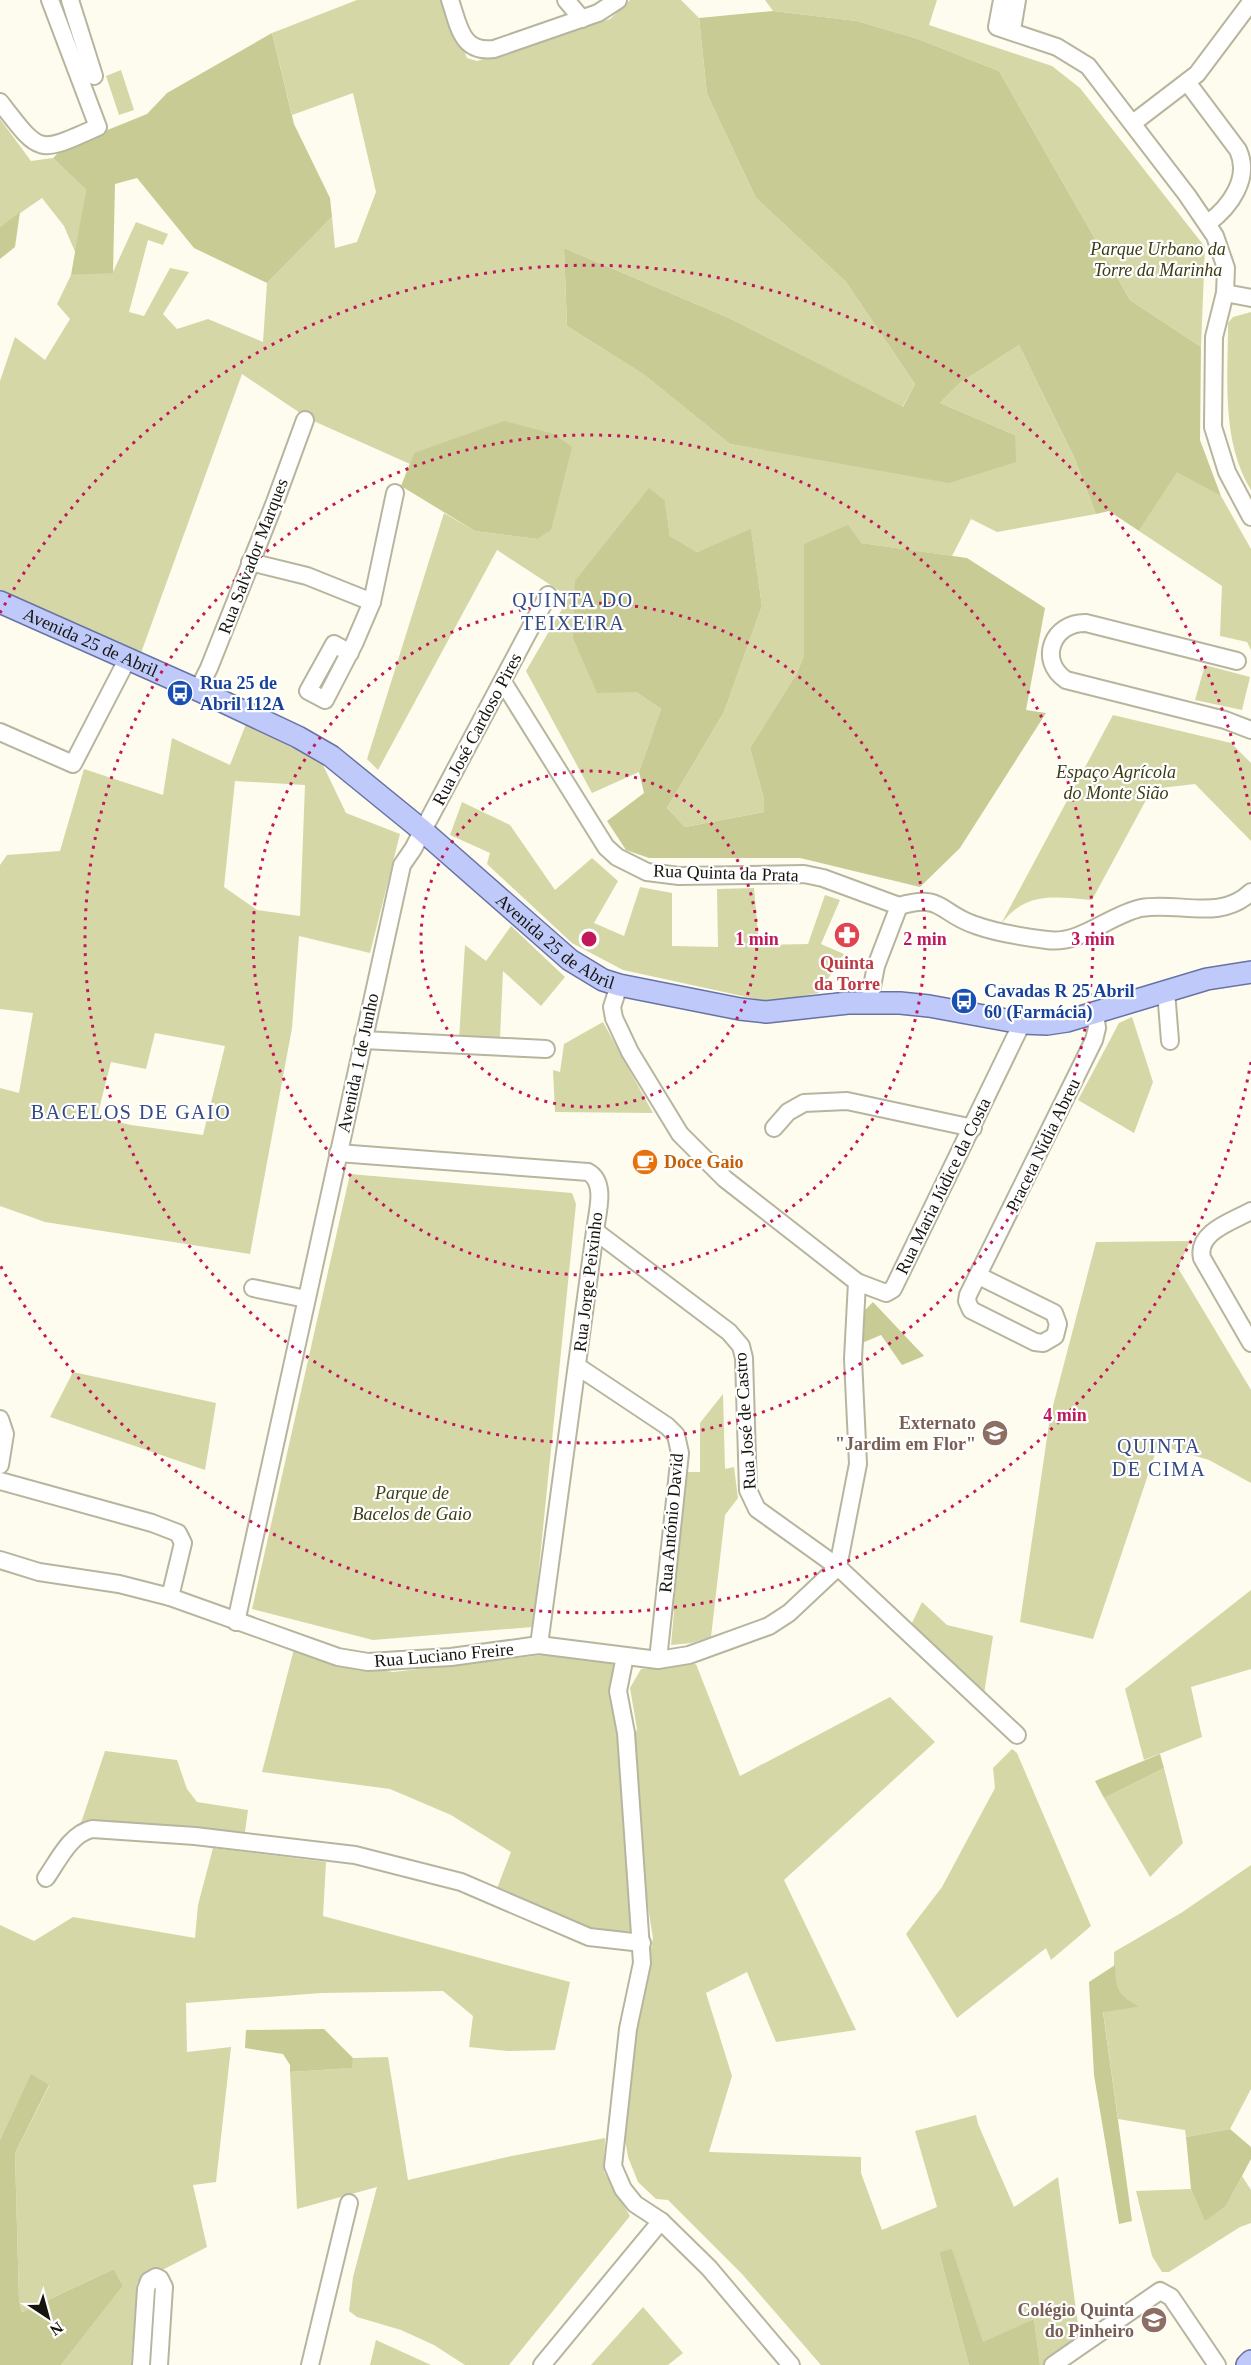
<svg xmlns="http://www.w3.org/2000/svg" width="1251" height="2365" viewBox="0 0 1251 2365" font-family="Georgia,serif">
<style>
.green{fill:#d5d7a7;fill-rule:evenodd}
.forest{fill:#c9cb94}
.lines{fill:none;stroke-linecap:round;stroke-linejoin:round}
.minor-casing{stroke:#b8b59e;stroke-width:20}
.major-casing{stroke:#6873a4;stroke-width:24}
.minor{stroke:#fff;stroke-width:16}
.major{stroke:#bfcafa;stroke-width:21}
.ring{fill:none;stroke:#c2185b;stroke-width:3;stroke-dasharray:3 6}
.labels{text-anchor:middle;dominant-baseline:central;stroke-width:4.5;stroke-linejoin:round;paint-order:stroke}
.park-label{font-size:18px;font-style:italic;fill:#3c3c12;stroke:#fff}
.street-label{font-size:18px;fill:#16150d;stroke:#fff}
.transit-label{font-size:18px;font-weight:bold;fill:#164399;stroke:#fff;text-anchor:start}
.health-label{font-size:18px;font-weight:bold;fill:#be3a42;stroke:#fff}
.food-label{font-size:18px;font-weight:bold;fill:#c56008;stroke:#fff;text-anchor:start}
.education-label{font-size:18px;font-weight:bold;fill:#785e54;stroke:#fff;text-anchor:end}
.neighbourhood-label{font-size:20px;letter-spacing:1.5px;fill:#354983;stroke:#fff}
.centre{fill:#c2185b;stroke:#fff;stroke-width:3}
.ring-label{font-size:18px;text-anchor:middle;font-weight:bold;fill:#c2185b;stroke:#fff;stroke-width:4.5;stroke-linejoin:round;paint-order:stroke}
</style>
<rect width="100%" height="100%" fill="#fefcee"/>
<g class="green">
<path d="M357,0h88l22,58 10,3 133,-42 20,-19h51l18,18 8,76 49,104 90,84 69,102 -13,24 -173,-90 -165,-70 3,78 76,48 87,70 96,16 189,-25 -75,-32 20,-20 59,-38 55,112 22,57 -99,18 -26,-13 -19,37 -91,-13 -57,1v111l-7,18 -47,75 14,51v13l-79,15 -18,-19 57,-96 38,-106 -11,-76 -54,22 -27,-16 -5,-34 -29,190 25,17 -22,63 -47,21 -66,-122 43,-74 -72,-47 -119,220 -11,-11 77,-246 31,18 62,8 -123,-86 -4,11 -101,-45 -67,-45 -101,279 -141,-63v-209l15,-44 30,23 25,-41 -13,-15 14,-29 42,-3 23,-50 32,12 -5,11 -15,-5 -19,72 15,4 26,-48 19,4 -26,42 14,15 31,-10 55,23 4,-59 65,-66 3,31 22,-6 19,-50 -23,-99 -61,22 -20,-82z"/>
<path d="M765,0h172l-8,25 123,41 28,22 125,159 -4,100 -71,-47 -131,-229 -81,-32 -61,-18 -84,-10z"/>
<path d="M121,70l13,40 -15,5 -13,-39z"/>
<path d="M0,119l31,42 22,-3 33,32 -10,64 -12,-28 -22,-28 -42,29z"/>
<path d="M1251,312v178c-30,-49 -23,-112 -23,-167l5,-6z"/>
<path d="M1177,471l44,25 30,53v101l-4,-8 -27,-6 2,-50 -83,-55z"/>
<path d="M1205,665l45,12 -8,33 -47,-10z"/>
<path d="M1113,715l118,28 20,20v78l-56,-57 -43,5 -60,111c-37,-3 -66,-9 -91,24z"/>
<path d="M246,724l76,39 24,50 54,21 -30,119 -71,-17 -7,92 -42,226 -205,-32 -45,-16v-118l19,5 14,-80 -33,-4v-144l7,-10 53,-4 24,-82 79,26 9,-57 58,27zM235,781l70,4 -5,131 -43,-6 -33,-23zM155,1033l70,13 -22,89 -72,-10 -34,-8 14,-55 35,7z"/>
<path d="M462,802l48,23 45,65 37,-32 26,23 -24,42 30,13 16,-49 32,6v53l46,1 -1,-58 37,-1 5,57 49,-1 17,-49 15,5 -19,44 23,10 -25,39 -49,9 -147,-32 -51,-27 -85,-79 3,-11 -40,-18z"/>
<path d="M511,926l54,51 -24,29 -38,-35 -3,67 -41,1 6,-94 21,16z"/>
<path d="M1132,1017l21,65 -19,51 -56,-33 41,-77z"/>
<path d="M603,1022l50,91 -98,-1 -2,-42 7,2 4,-28z"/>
<path d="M350,1174l222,19 4,11 -43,423 -160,13 -121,-31z"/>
<path d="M1190,1241l-12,27 73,122v93l-42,-23 -51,-15 -65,194 -73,-17 30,-205 46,-175z"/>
<path d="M73,1372l143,31 -11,67 -155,-53z"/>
<path d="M723,1394l2,75 9,-2 4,31 -13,17 -14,122 -20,6 -20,2 3,-34 -6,-3 18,-136h14v-49z"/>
<path d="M1251,1590v79l-60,18 11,50 -58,23 -19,-71z"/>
<path d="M922,1602l25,23 46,11 -9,58 -73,-69z"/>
<path d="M294,1649l24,9 75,14 149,-17 70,7 4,6 20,268 -45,-5 -95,-40 15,-39 -60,-37 -61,-26 -128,-17z"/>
<path d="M696,1664l44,112 150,-79 45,45 -151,138 72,150 -80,12 -29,-70 -41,21 26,83 -23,76 152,5v16l21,57 55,-23 -22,-76 61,-16 2,9 36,83 44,-30 22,162 -36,26h-4l-6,-46 -51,24 -31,-93 -13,2 30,113h-148l-79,-91 -74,-74 -12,-1 -18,-17 -10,-25 -4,-23 8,-88 21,-108 -10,-61 -10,-139 4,-9 -7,-41 11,-19z"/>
<path d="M1012,1749l5,4 74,173 -40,34 -5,-12 -89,70 -51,-84 36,-47 53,-99 -2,-20z"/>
<path d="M105,1751l72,9 10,29 10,13 51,8 -3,22 -165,-6z"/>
<path d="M1164,1768l19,75 -33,34 -46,-79z"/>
<path d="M213,1848l113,14 -3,54 247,66 -15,68 -47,1 -39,-4 4,-31 -30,-25 -121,2 -136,10 1,49 44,-5 -15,135 -23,3 14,62 -70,36 -6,82h-70l62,-79 -9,-17 -92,43 -3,-12 -4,-147 34,-67 -18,-11 -31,65v-215l34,16 39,-24 122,21 3,-33z"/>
<path d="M1251,1865v224l-21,40 -44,8 -1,-7 -67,-11 -15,-108 35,-4c-29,-19 -23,-23 -24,-55l67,-39z"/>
<path d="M388,2057l20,123 99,-23 98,-19 -1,34 26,44 -121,149h-44l-31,-20 -33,-15 -44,-13 -8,-6 4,-34 24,-90 -80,22 -7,-137 61,-4 2,-10z"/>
<path d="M1242,2176l9,14v33l-11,4 -71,45h-7l-10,-16 -16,-65 55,-2 14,31 21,-14z"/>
<path d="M643,2307l40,46 -15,12h-77z"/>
<path d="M376,2340l55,25h-61z"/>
</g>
<g class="forest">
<path d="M773,11l84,10 61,18 81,32 131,229 71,47 -1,93 21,56 -44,-24 -38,59 -30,-20 -13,3 -22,-57 -55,-112 -59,38 -20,20 75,32 1,27 -67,21 -219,-39 -87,-70 -76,-48 -3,-78 165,70 174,89 12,-23 -69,-102 -90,-84 -49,-104 -8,-76z"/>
<path d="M272,33l22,91 36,74 2,19 -65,66 -73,-35 -57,-70 -22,6 -2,89 -42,2 15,-85 -33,-32 10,-10 84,-34 20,-21z"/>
<path d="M20,212l-5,35 -15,12v-32z"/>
<path d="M504,421l50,13 18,13 -21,83 -14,9 -62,-8 -74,-45 13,-33z"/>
<path d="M649,488l16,13 5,35 27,16 54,-23 11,77 -38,106 -57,96 18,19 79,-15v-13l-14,-51 47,-75 7,-18v-111l44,-19 13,18 106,15 78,50 -19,102 20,3 -86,135 -40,39 -120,-29h-151l-23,-8 -19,-29 37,-28 -5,-21 22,-63 -25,-17 -39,1 -24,-55 2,-57z"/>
<path d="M873,1302l51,54 -22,9 -21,-30 -19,8 -2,-28z"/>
<path d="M1160,1754l4,14 -60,30 -9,-17z"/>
<path d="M1115,1965c1,26 2,28 24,42l-36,5 29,209 -13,3 -25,-149 -5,-93z"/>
<path d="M324,2029l29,29 -1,10 -62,4v-7l-7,-11 -38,-6 1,-18z"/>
<path d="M31,2074l18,11 -34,68 4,147 3,12 92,-43 9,17 -62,79h-61v-225z"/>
<path d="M1230,2129l21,18v12l-25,47 -21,15 -14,-32 -5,-52z"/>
<path d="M952,2249l31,93 51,-23 6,46h-71l-30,-113z"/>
</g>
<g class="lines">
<defs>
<g id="minor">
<path d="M70,0l24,76"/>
<path d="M450,0c9,26 11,53 44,49l104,-36 20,-13"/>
<path d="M566,0l16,19"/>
<path d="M1002,0l-5,27 60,20 31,19 99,129 28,41 11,32 -1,25 -11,44 -1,90 14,45 24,45"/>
<path d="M1012,30l5,-30"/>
<path d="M1187,82l51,68c13,28 -8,57 -30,73"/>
<path d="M0,102c41,53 37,52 98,25l-48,-127"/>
<path d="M1133,123l64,-49 54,-72"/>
<path d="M1225,293l26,5"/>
<path d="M250,562l57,14 65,26"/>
<path d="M350,653l-16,-9 -26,47 17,9 29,-56 18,-42 23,-109"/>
<path d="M1237,661l-151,-38c-33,-1 -49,37 -20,57l159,40 26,10"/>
<path d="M503,682l103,165 11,10 30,15 32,4 125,-2 19,4 76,28"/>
<path d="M198,690l11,-22 66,-166 30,-82"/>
<path d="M0,732l73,32 55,-106"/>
<path d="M899,906c44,-13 40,7 76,19 22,8 48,12 72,15 33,5 62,-25 94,-32 37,-7 79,14 110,-16"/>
<path d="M619,985l-7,22 2,11 16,34 50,82 45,45 132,103 29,11 7,-4 129,-266"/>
<path d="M1166,991l4,50"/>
<path d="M869,1002l7,-36 23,-60"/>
<path d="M363,1040l183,9"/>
<path d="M774,1128l14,-16 16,-9 43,-2 126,27"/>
<path d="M338,1153l250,19c19,10 9,41 7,59l-56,414"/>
<path d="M1251,1211c-18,10 -55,21 -49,47l49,85"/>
<path d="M595,1231l134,101 12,14 3,12 4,132 9,19 81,58 179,168"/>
<path d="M979,1276l75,37 4,11 -3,12 -12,7 -8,-1 -64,-32 -4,-9 1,-6 126,-255 3,-12 -2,-16"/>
<path d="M253,1288l53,11"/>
<path d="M577,1366l90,60 9,9 4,18 -22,207"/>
<path d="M0,1419l5,15 -5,31"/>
<path d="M0,1481l152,42 26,10 5,10 -13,54"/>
<path d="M0,1560l39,12 80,12 51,13 168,60 30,5 83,-5 88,-12 119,15 31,-5 80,-29 20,-13 49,-46"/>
<path d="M838,1567l20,-103 -5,-105 4,-77"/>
<path d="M236,1622l166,-757 11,-16 135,-254"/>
<path d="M625,1656l-7,35 8,42 16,230 -14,66 -15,137 10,23 12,15 26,17 48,47 82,97"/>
<path d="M46,1878c12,-17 24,-44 46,-49l103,7 160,19 106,27 128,55 53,6"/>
<path d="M141,2365l5,-76 3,-8 7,-4 4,2 4,8 -5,78"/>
<path d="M310,2365l39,-162"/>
<path d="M542,2365l119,-144"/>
<path d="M1053,2365l107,-74 11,6 46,68"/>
</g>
<g id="major">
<path id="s1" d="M0,602l198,88 100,47 33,19 92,75 147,129 33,20 16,5 121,24 26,3 82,-9h52l29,3 93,17 25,1 20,-3 140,-42 44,-7"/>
<path d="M1247,2365l4,-4"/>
</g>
</defs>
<use href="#minor" class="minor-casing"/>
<use href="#major" class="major-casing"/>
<use href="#minor" class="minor"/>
<use href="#major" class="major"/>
</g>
<g class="ring">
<circle cx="589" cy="939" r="168"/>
<circle cx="589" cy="939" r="336"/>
<circle cx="589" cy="939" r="504"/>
<path d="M1251 1062A673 673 0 0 1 0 1265M0 613A673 673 0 0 1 1251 816"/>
</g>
<defs>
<symbol id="bus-disc" viewBox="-11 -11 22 22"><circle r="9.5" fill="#1a4fb4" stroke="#fff"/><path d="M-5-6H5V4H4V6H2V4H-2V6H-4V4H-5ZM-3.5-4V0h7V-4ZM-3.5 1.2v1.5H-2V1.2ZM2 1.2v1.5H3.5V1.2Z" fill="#fff"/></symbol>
<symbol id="pharmacy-disc" viewBox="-11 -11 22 22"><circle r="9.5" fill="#e0444e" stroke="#fff"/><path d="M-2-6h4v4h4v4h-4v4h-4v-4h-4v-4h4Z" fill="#fff"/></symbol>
<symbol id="cafe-disc" viewBox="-11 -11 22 22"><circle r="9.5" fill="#e8710a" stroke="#fff"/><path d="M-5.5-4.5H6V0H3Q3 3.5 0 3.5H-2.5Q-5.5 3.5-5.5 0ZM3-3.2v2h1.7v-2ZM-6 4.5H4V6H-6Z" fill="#fff"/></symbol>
<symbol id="school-disc" viewBox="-11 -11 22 22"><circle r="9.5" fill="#8d6e63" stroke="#fff"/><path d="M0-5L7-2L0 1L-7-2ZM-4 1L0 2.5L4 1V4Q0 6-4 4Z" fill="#fff"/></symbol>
</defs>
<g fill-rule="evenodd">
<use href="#bus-disc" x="165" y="678" width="30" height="30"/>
<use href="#pharmacy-disc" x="832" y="920" width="30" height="30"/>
<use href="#bus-disc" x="949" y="986" width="30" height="30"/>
<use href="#cafe-disc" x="630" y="1147" width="30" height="30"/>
<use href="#school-disc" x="980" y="1418" width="30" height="30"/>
<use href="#school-disc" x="1139" y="2305" width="30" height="30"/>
</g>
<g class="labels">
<g class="park-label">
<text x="1158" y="249">Parque Urbano da<tspan x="1158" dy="21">Torre da Marinha</tspan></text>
<text x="1116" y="772">Espaço Agrícola<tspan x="1116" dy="21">do Monte Sião</tspan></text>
<text x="412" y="1493">Parque de<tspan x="412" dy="21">Bacelos de Gaio</tspan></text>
</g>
<g class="street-label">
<text transform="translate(253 556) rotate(-69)">Rua Salvador Marques</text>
<text stroke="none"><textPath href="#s1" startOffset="99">Avenida 25 de Abril</textPath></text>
<text transform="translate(477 729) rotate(-62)">Rua José Cardoso Pires</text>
<text transform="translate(726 873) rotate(2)">Rua Quinta da Prata</text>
<text stroke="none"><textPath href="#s1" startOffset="657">Avenida 25 de Abril</textPath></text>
<text transform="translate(358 1063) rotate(-78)">Avenida 1 de Junho</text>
<text transform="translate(1043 1145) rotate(-64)">Praceta Nídia Abreu</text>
<text transform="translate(943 1186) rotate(-64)">Rua Maria Júdice da Costa</text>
<text transform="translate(588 1282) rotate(-83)">Rua Jorge Peixinho</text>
<text transform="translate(745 1421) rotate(-94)">Rua José de Castro</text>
<text transform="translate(671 1523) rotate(-85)">Rua António David</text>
<text transform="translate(444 1655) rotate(-5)">Rua Luciano Freire</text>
</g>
<g class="transit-label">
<text x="200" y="683">Rua 25 de<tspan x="200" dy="21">Abril 112A</tspan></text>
<text x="984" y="991">Cavadas R 25 Abril<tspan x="984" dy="21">60 (Farmácia)</tspan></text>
</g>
<g class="health-label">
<text x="847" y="963">Quinta<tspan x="847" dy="21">da Torre</tspan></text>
</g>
<g class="food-label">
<text x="664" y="1162">Doce Gaio</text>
</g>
<g class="education-label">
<text x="976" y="1423">Externato<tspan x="976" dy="21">"Jardim em Flor"</tspan></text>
<text x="1134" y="2310">Colégio Quinta<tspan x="1134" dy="21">do Pinheiro</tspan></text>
</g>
<g class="neighbourhood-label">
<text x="573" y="600">QUINTA DO<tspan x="573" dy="23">TEIXEIRA</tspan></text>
<text x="131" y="1112">BACELOS DE GAIO</text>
<text x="1159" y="1446">QUINTA<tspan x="1159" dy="23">DE CIMA</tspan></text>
</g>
</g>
<circle cx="589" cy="939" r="9" class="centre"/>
<g class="ring-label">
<text x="757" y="945">1 min</text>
<text x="925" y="945">2 min</text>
<text x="1093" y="945">3 min</text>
<text x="1065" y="1421">4 min</text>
</g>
<g transform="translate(48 2317) rotate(144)" stroke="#ffffff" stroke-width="4.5" paint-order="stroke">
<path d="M0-4.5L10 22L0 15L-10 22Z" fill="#16150d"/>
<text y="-9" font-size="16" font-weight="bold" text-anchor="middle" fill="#16150d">N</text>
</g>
</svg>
